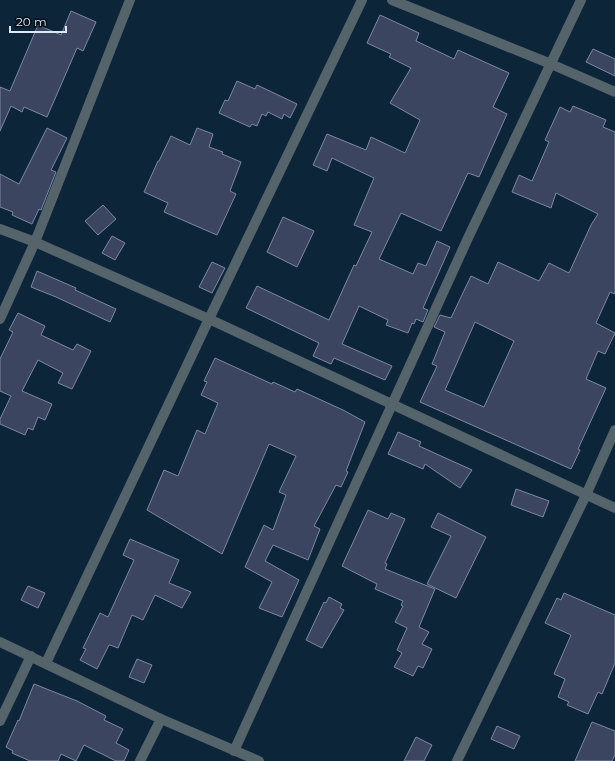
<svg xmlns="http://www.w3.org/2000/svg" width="615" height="761" viewBox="0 0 615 761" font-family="Montserrat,sans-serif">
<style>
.building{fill:#3b455f;stroke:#7c88a6;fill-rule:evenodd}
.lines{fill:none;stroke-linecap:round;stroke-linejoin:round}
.minor{stroke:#54646a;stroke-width:10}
</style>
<rect width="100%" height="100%" fill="#0d2539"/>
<g class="building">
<path d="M71,11l25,11 -13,29 -6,-3 -30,69 -23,-10 -2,5 -11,-6 -11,25v-44l10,4 28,-66 23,10z"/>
<path d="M380,15l39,18 -3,8 38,18 4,-9 51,23 -16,34 14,7 -28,63 -11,-4 -27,58 -40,-18 -22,46 34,15 5,-11 8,3 11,-25 13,6 -27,61 5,2 -5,12 -7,-3 -2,5 -2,-1 -4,10 -22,-8 2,-5 -29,-14 -17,38 50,22 -7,14 -51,-22 -3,6 -18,-8 6,-13 -73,-35 11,-22 72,34 25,-55 2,1 16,-34 -18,-7 20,-47 -42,-20 -5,13 -14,-6 14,-31 39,16 5,-13 34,16 15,-33 -30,-17 21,-35 -22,-11 2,-3 -24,-11z"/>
<path d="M593,49l22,10v17l-29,-14z"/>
<path d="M237,81l18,8 2,-4 40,19 -7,14 -6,-4 -2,5 -14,-7 -2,4 -4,-2 -5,12 -5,-2 -2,3 -31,-14 6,-13 3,1z"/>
<path d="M573,106l33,14 -3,7 12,5v162l-5,-2 -14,31 19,10 -10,21 -7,-3 -12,28 20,9 -28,61 2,1 -9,19 -151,-67 17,-36 -5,-2 13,-32 -11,-5 6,-12 11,3 20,-42 17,8 10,-22 41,19 10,-18 20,10 22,-48 7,-11 -42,-21 -5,15 -39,-16 7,-17 13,6 17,-39 -4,-2 15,-33 10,5zM475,322l39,19 -30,66 -39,-17z"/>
<path d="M47,128l20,10 -16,32 5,2 -15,38 -2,-1 -7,15 -20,-9 1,-3 -13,-5v-33l19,10z"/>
<path d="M197,128l16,6 -4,13 14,5 -1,2 19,8 -11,29 6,3 -19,41 -53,-23 4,-9 -24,-11 14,-31h1l12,-25 19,9z"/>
<path d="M103,205l13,14 -18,16 -13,-14z"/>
<path d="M283,217l31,14 -17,36 -30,-15z"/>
<path d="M112,236l13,7 -10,17 -13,-7z"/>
<path d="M212,262l13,6 -13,25 -13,-6z"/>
<path d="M37,271l39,17 -1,2 41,19 -6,13 -54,-25 -25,-10z"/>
<path d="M18,313l27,13 -4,9 32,15 4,-6 14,7 -19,38 -14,-6 5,-10 -25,-13 -16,31 30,13 -7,16 -7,-3 -5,13 -5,-2 -3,7 -25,-11v-5l11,-23 -11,-5v-32l13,-27 -4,-2z"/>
<path d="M215,358l57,26 1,-2 22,10 2,-3 46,21 22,12 -19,49 2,1 -7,15 -5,-2 -22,41 6,3 -12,31 -35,-15 -8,16 34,19 -17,37 -23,-9 13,-26 -27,-15 19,-42 9,5 13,-35 -7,-3 17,-36 -27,-12 -47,110 -75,-44 17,-40 14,6 19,-46 8,4 13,-31 -17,-8 6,-13 -3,-1z"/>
<path d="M398,432l23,10 -2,4 53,24 -12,18 -35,-24 -2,5 -35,-15z"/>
<path d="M516,489l33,12 -6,16 -32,-12z"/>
<path d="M368,510l20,9 3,-6 14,6 -20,44 2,1 -2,5 50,20 -16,38 10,5 -7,12 10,5 -9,19 -5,-2 -5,10 -19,-9 8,-14 -5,-3 10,-22 -12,-6 8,-16 -2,-1 2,-4 -28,-12 2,-5 -35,-18z"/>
<path d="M438,513l48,24 -30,61 -29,-14 24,-48 -20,-9z"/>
<path d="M130,539l49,21 -10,23 22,9 -9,16 -27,-13 -12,25 -11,-5 -14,33 -8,-3h-1l-12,24 -17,-9 6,-11 -3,-1 17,-35 8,4 26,-57 -11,-5z"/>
<path d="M28,586l17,7 -7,15 -17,-8z"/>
<path d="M564,593l51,22v48l-13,31 -4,-2 -10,22 -21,-9 2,-3 -11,-5 7,-18 -11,-5 17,-39 -26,-12 12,-25 4,2z"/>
<path d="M329,597l13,7 -2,4 4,2 -22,38 -16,-8 18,-38 2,1z"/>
<path d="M137,659l15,6 -8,18 -15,-6z"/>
<path d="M34,684l43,17 29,15 -2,4 19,9 -7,14 13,7 -5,11h-8l-32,-16 -8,16 -15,-7 -3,7h-28l-18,-8 1,-2 -7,-4 12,-27 1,1z"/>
<path d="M592,722l23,9v24l-3,6h-37z"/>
<path d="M497,726l23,10 -6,13 -23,-10z"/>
<path d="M416,737l16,8 -8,16h-20z"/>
</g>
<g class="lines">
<g class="minor">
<path d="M392,0l159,64 64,28"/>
<path d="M0,229l35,13 174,77 406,189"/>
<path d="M0,319l35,-77 95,-242"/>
<path d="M0,642l161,77 98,42"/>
<path d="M46,663l163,-344 153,-319"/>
<path d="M0,721l31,-65"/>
<path d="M234,751l234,-513 113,-238"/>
<path d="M140,761l21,-42"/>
<path d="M457,761l129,-266 29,-65"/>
</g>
</g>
<path d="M10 26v6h56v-6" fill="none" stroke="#dceaf7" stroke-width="2"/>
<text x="16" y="26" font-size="12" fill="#dceaf7" stroke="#050e16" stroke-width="3" paint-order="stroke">20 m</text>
</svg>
